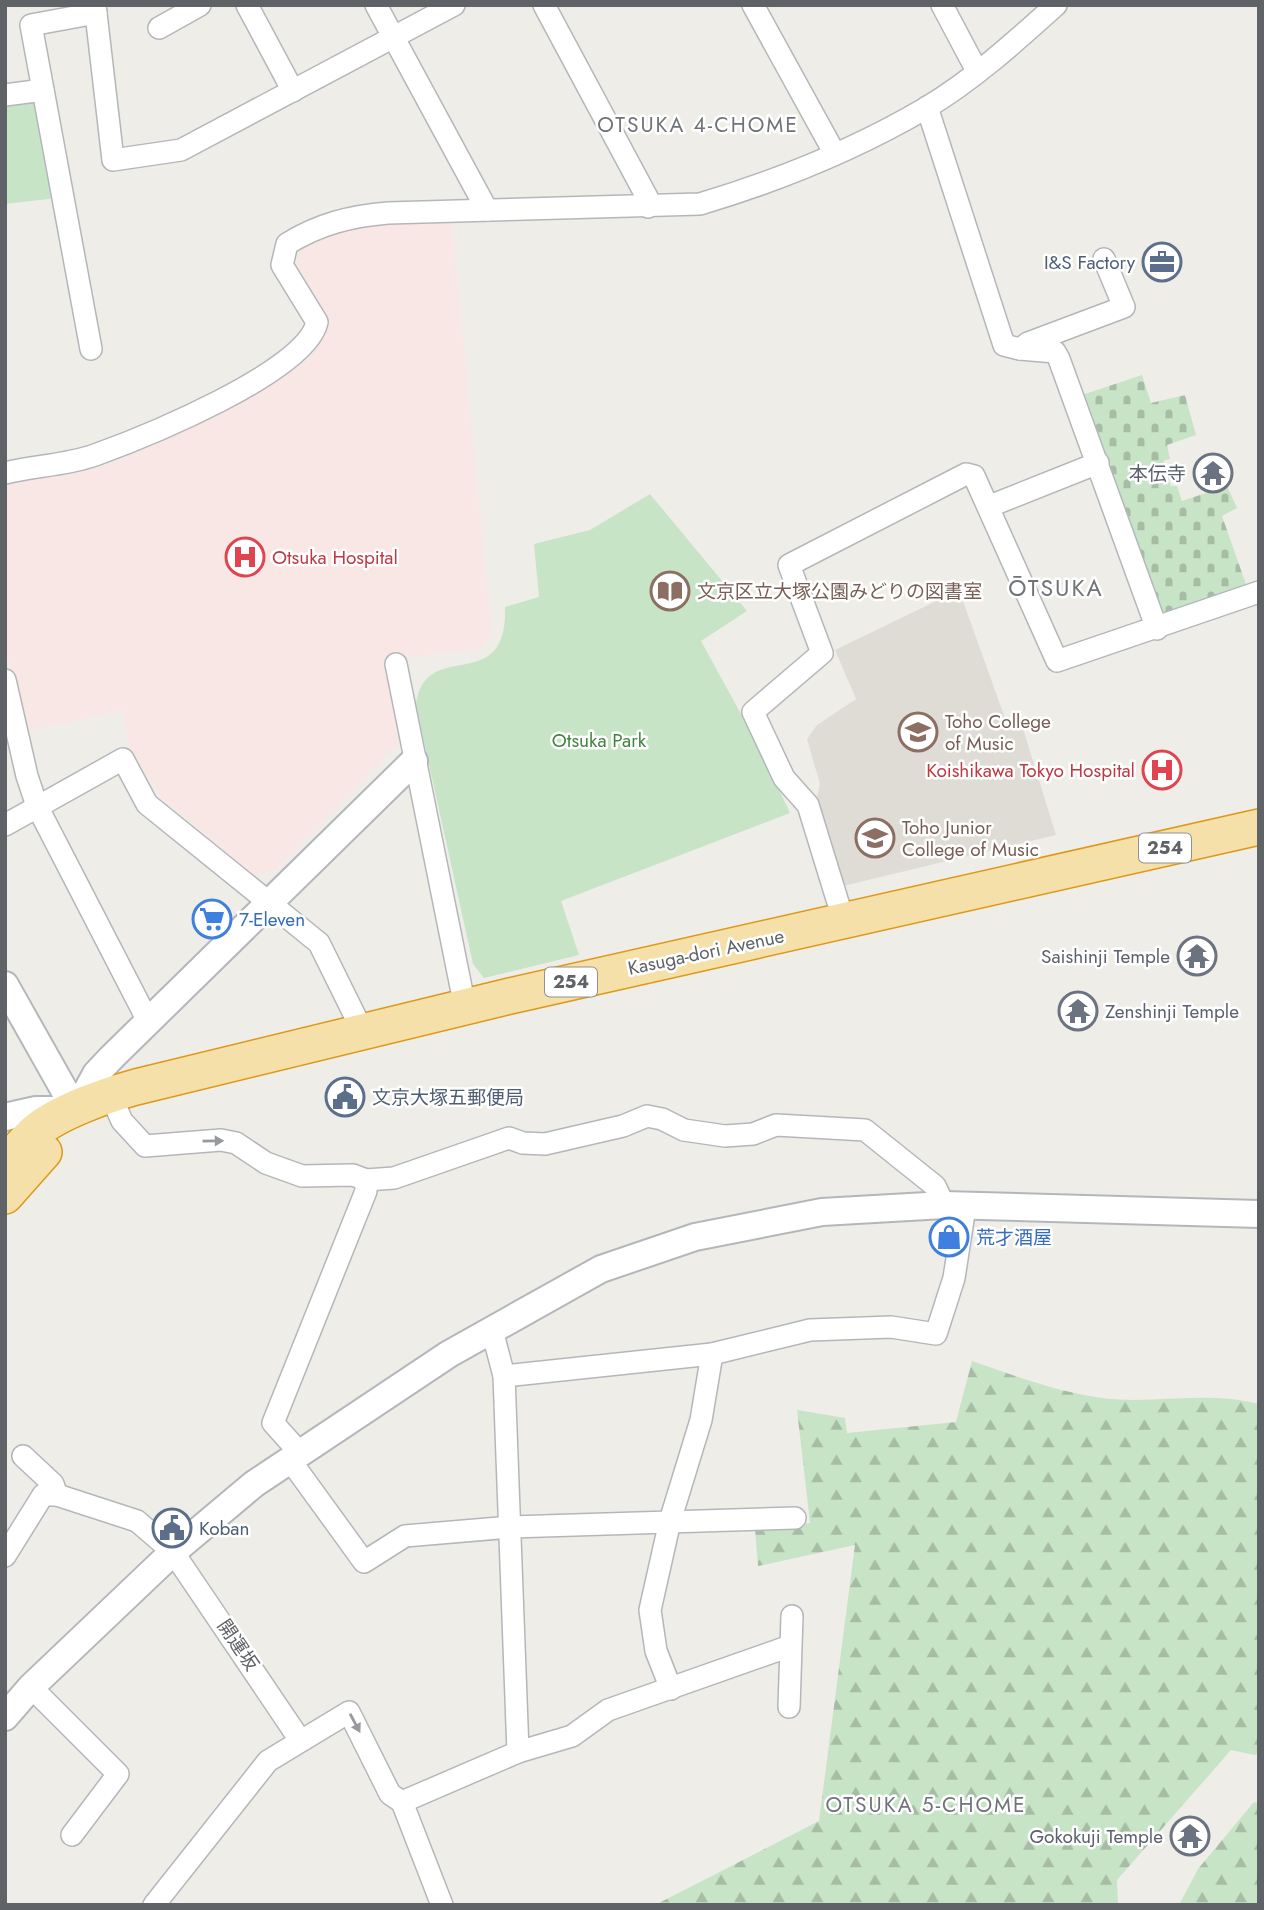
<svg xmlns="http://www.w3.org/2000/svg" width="1264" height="1910" viewBox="0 0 1264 1910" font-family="Jost,'Noto Sans JP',sans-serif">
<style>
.education{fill:#dfdcd6}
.medical{fill:#f9e7e6}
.forest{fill:url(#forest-firs)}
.cemetery{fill:url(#cemetery-stones)}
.green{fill:#c8e4c7}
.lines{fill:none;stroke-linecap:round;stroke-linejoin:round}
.minor-casing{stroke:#b4b7ba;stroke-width:24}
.tertiary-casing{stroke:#b4b7ba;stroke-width:30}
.trunk-casing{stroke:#de9818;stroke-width:38}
.minor{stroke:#fff;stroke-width:21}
.tertiary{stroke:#fff;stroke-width:26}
.trunk{stroke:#f4e0a8;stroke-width:35}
.oneway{fill:#97999c}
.labels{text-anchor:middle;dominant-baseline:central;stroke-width:5;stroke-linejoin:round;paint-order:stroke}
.shield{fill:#fff;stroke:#8f9194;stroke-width:2}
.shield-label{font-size:18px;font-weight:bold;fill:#5f6266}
.service-label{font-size:19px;fill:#4e5e75;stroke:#fff;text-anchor:start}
.worship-label{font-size:19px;fill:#5b616d;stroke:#fff;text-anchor:end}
.health-label{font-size:19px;fill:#be3a42;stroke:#fff;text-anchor:start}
.education-label{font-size:19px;fill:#785e54;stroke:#fff;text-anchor:start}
.park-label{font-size:19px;fill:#408440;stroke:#fff}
.shop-label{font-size:19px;fill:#366cbe;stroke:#fff;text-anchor:start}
.street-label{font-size:19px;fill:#5f6266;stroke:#fff}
.neighbourhood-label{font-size:21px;letter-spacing:2px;fill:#707478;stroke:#fff}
.quarter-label{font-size:23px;letter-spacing:2px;fill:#707478;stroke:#fff}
</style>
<defs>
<pattern id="forest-firs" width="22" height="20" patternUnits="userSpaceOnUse" patternTransform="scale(1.75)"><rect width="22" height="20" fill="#c8e4c7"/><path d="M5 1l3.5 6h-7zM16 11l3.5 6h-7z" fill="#a6bca5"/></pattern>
<pattern id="cemetery-stones" width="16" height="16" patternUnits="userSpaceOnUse" patternTransform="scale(1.75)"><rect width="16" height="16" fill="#c8e4c7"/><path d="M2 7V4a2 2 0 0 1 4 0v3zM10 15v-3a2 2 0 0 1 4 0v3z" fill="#a6bca5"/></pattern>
</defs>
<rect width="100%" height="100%" fill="#efede7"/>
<path class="education" d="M959,590l47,131 14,-2 36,116 -213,51 -27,-85 4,-17 -13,-45 10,-14 39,-26 -21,-49z"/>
<path class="medical" d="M451,219l41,415 -10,14 -93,12 9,85 -123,125 -22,5 -91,-77 -32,-48 -8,-40 -92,21 -8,-6 -17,-81v-164l273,-108 47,-36v-17l-31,-49 8,-25 49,-24z"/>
<g class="forest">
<path d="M972,1361c43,15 85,31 130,37 54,7 101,-8 157,6v348l-4,3 -24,-5 -114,130 1,25h-463l164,-84 36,-276 -97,21 -3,-37 55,-6 -13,-113 48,8 2,15 109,-11z"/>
<path d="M1254,1802l5,2v101h-80l19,-36z"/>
</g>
<path class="cemetery" d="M1142,375l9,28 34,-8 11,40 -29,10 3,14 -7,2 8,25h6l5,15 45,-15 10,22 -15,8 26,74 -85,30 -81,-225z"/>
<g class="green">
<path d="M35,100l22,98 -52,6v-102z"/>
<path d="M650,494l97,117 -46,30 57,104 32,68 -229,88 18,54 -95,23 -11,-14 -57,-259c9,-70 92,-6 89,-98l34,-10 -5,-53 56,-14z"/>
</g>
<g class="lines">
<defs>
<g id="minor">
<path d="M95,5l18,155 68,-10 273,-145"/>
<path d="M247,5l46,86"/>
<path d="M376,5l111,205"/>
<path d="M544,5l105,196 -1,6"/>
<path d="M753,5l82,149"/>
<path d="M942,5l35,66"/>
<path d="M159,28l41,-23"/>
<path d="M5,95l38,-5"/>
<path d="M927,107l77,238 16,4 8,-6 96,-36 -20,-48"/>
<path d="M91,349l-60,-324 65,-12"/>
<path d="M1020,349l35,3 4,7 98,270"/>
<path d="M5,473c29,-7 62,-8 90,-18 47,-17 212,-83 222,-133l-35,-57 5,-21c32,-20 64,-28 101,-31l312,-9c77,-23 156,-55 226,-96 47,-28 90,-67 130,-103"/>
<path d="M990,506l108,-43"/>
<path d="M396,664l69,343"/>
<path d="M5,680l22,96 10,30 111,215"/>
<path d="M5,825l118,-66 24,45 172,139 44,89"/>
<path d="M844,922l-36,-117 -24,-27 -31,-66 69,-59 -33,-88 177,-91 8,2 83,185 202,-69"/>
<path d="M110,1094l12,27 23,25 76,-6 15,3 30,20 36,13 51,-1 13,5 28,-2 115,-40 14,5 22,1 78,-18 24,-10 15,3 22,11 41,6 28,-2 23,-9 89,5 70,56 9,19"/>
<path d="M492,1330l12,46 14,376"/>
<path d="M504,1376l208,-22 98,-24 81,-3 45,7 18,-56 11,-71"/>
<path d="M300,1453l-27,-30 93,-232v-11"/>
<path d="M23,1456l30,28 4,11"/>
<path d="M290,1460l74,102 41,-26 106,-9 284,-9"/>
<path d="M5,1556l38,-61h14l80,26 36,31 127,188"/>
<path d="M31,1687l87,87 -46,61"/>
<path d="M671,1689l-15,-38 -6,-41 20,-89 31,-101 11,-66"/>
<path d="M789,1707l3,-91"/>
<path d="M402,1802l116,-50 54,-16 36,-26 182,-64"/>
<path d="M154,1905l114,-144 81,-49 41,82 12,8 40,103"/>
</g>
<g id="tertiary">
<path d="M5,985l71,126"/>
<path d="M76,1111l20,-37 15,-16 303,-297"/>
<path d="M5,1117l31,-7h35"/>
<path d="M5,1717l26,-30 142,-135 81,-68 195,-130 152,-85 94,-32 127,-25 122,-7 315,9"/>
</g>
<g id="trunk">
<path d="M5,1164c10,-11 20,-23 30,-32 23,-20 72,-37 101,-45l374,-91 749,-169"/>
<path d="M5,1196l39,-44"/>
</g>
</defs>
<use href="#minor" class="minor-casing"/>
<use href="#tertiary" class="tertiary-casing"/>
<use href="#trunk" class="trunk-casing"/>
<use href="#minor" class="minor"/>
<use href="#tertiary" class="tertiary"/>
<use href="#trunk" class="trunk"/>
</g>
<defs><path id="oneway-solid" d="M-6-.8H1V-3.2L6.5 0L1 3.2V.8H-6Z" transform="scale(1.75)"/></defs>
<g class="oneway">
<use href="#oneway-solid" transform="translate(213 1141) rotate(-1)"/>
<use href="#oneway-solid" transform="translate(355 1723) rotate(62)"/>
</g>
<defs>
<symbol id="office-ring" viewBox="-11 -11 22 22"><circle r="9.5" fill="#fff" stroke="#5c6f8a" stroke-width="1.5"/><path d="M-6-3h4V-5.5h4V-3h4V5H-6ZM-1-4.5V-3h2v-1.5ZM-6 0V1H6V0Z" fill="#5c6f8a"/></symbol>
<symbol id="temple-ring" viewBox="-11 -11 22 22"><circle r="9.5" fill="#fff" stroke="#6b7280" stroke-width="1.5"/><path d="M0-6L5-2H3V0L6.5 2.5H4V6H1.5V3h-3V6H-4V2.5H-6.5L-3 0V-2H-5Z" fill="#6b7280"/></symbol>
<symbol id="hospital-ring" viewBox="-11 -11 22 22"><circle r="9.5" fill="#fff" stroke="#e0444e" stroke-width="1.5"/><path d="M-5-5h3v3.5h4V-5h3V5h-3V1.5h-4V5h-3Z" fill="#e0444e"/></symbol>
<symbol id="library-ring" viewBox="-11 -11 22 22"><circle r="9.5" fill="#fff" stroke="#8d6e63" stroke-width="1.5"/><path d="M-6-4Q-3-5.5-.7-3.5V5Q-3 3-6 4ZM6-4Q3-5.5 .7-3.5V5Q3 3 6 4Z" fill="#8d6e63"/></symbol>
<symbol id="university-ring" viewBox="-11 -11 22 22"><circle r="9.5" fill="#fff" stroke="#8d6e63" stroke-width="1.5"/><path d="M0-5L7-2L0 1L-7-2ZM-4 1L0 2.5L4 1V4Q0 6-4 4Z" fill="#8d6e63"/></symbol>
<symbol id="supermarket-ring" viewBox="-11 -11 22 22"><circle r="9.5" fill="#fff" stroke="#3f7fe0" stroke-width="1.5"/><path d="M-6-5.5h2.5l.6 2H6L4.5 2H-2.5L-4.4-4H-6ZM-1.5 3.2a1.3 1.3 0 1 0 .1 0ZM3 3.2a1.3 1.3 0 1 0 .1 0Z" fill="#3f7fe0"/></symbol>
<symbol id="civic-ring" viewBox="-11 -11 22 22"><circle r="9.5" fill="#fff" stroke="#5c6f8a" stroke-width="1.5"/><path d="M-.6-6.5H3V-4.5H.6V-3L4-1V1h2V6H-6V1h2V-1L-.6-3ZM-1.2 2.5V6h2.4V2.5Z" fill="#5c6f8a"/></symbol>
<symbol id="shop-ring" viewBox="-11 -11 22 22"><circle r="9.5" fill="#fff" stroke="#3f7fe0" stroke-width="1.5"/><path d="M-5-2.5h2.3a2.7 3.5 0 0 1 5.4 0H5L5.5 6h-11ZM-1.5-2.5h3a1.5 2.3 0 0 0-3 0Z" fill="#3f7fe0"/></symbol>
</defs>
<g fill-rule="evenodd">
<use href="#office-ring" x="1140" y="240" width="44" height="44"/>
<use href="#temple-ring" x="1191" y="451" width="44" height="44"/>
<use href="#hospital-ring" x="223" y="535" width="44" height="44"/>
<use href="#library-ring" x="648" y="569" width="44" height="44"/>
<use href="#university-ring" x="896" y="710" width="44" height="44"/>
<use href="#hospital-ring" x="1140" y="748" width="44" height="44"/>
<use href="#university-ring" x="853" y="816" width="44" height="44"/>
<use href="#supermarket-ring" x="190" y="897" width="44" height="44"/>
<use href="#temple-ring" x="1175" y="934" width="44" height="44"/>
<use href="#temple-ring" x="1056" y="989" width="44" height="44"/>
<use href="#civic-ring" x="323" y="1075" width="44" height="44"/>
<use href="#shop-ring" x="927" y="1215" width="44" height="44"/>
<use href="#civic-ring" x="150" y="1506" width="44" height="44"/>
<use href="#temple-ring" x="1168" y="1814" width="44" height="44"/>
</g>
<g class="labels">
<g class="shield">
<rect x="1139" y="833.5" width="52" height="29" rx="5"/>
<rect x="545" y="967.5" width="52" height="29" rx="5"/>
</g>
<g class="shield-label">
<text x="1165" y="848">254</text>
<text x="571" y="982">254</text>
</g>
<g class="service-label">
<text x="1135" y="262" text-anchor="end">I&amp;S Factory</text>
<text x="372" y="1097">文京大塚五郵便局</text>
<text x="199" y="1528">Koban</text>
</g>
<g class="worship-label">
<text x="1186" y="473">本伝寺</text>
<text x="1170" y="956">Saishinji Temple</text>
<text x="1105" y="1011" text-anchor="start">Zenshinji Temple</text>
<text x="1163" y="1836">Gokokuji Temple</text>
</g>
<g class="health-label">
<text x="272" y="557">Otsuka Hospital</text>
<text x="1135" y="770" text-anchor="end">Koishikawa Tokyo Hospital</text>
</g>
<g class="education-label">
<text x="697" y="591">文京区立大塚公園みどりの図書室</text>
<text x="945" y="721">Toho College<tspan x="945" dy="22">of Music</tspan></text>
<text x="902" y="827">Toho Junior<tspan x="902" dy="22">College of Music</tspan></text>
</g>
<g class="park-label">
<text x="599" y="740">Otsuka Park</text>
</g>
<g class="shop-label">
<text x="239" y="919">7-Eleven</text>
<text x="976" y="1237">荒才酒屋</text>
</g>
<g class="street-label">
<text transform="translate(706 952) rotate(-12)">Kasuga-dori Avenue</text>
<text transform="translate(238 1645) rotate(56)">開運坂</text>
</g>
<g class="neighbourhood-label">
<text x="698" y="125">OTSUKA 4-CHOME</text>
<text x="926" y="1805">OTSUKA 5-CHOME</text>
</g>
<g class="quarter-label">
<text x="1056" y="588">ŌTSUKA</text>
</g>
</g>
<rect width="1264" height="1910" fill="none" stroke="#5f6266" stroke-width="14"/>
</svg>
